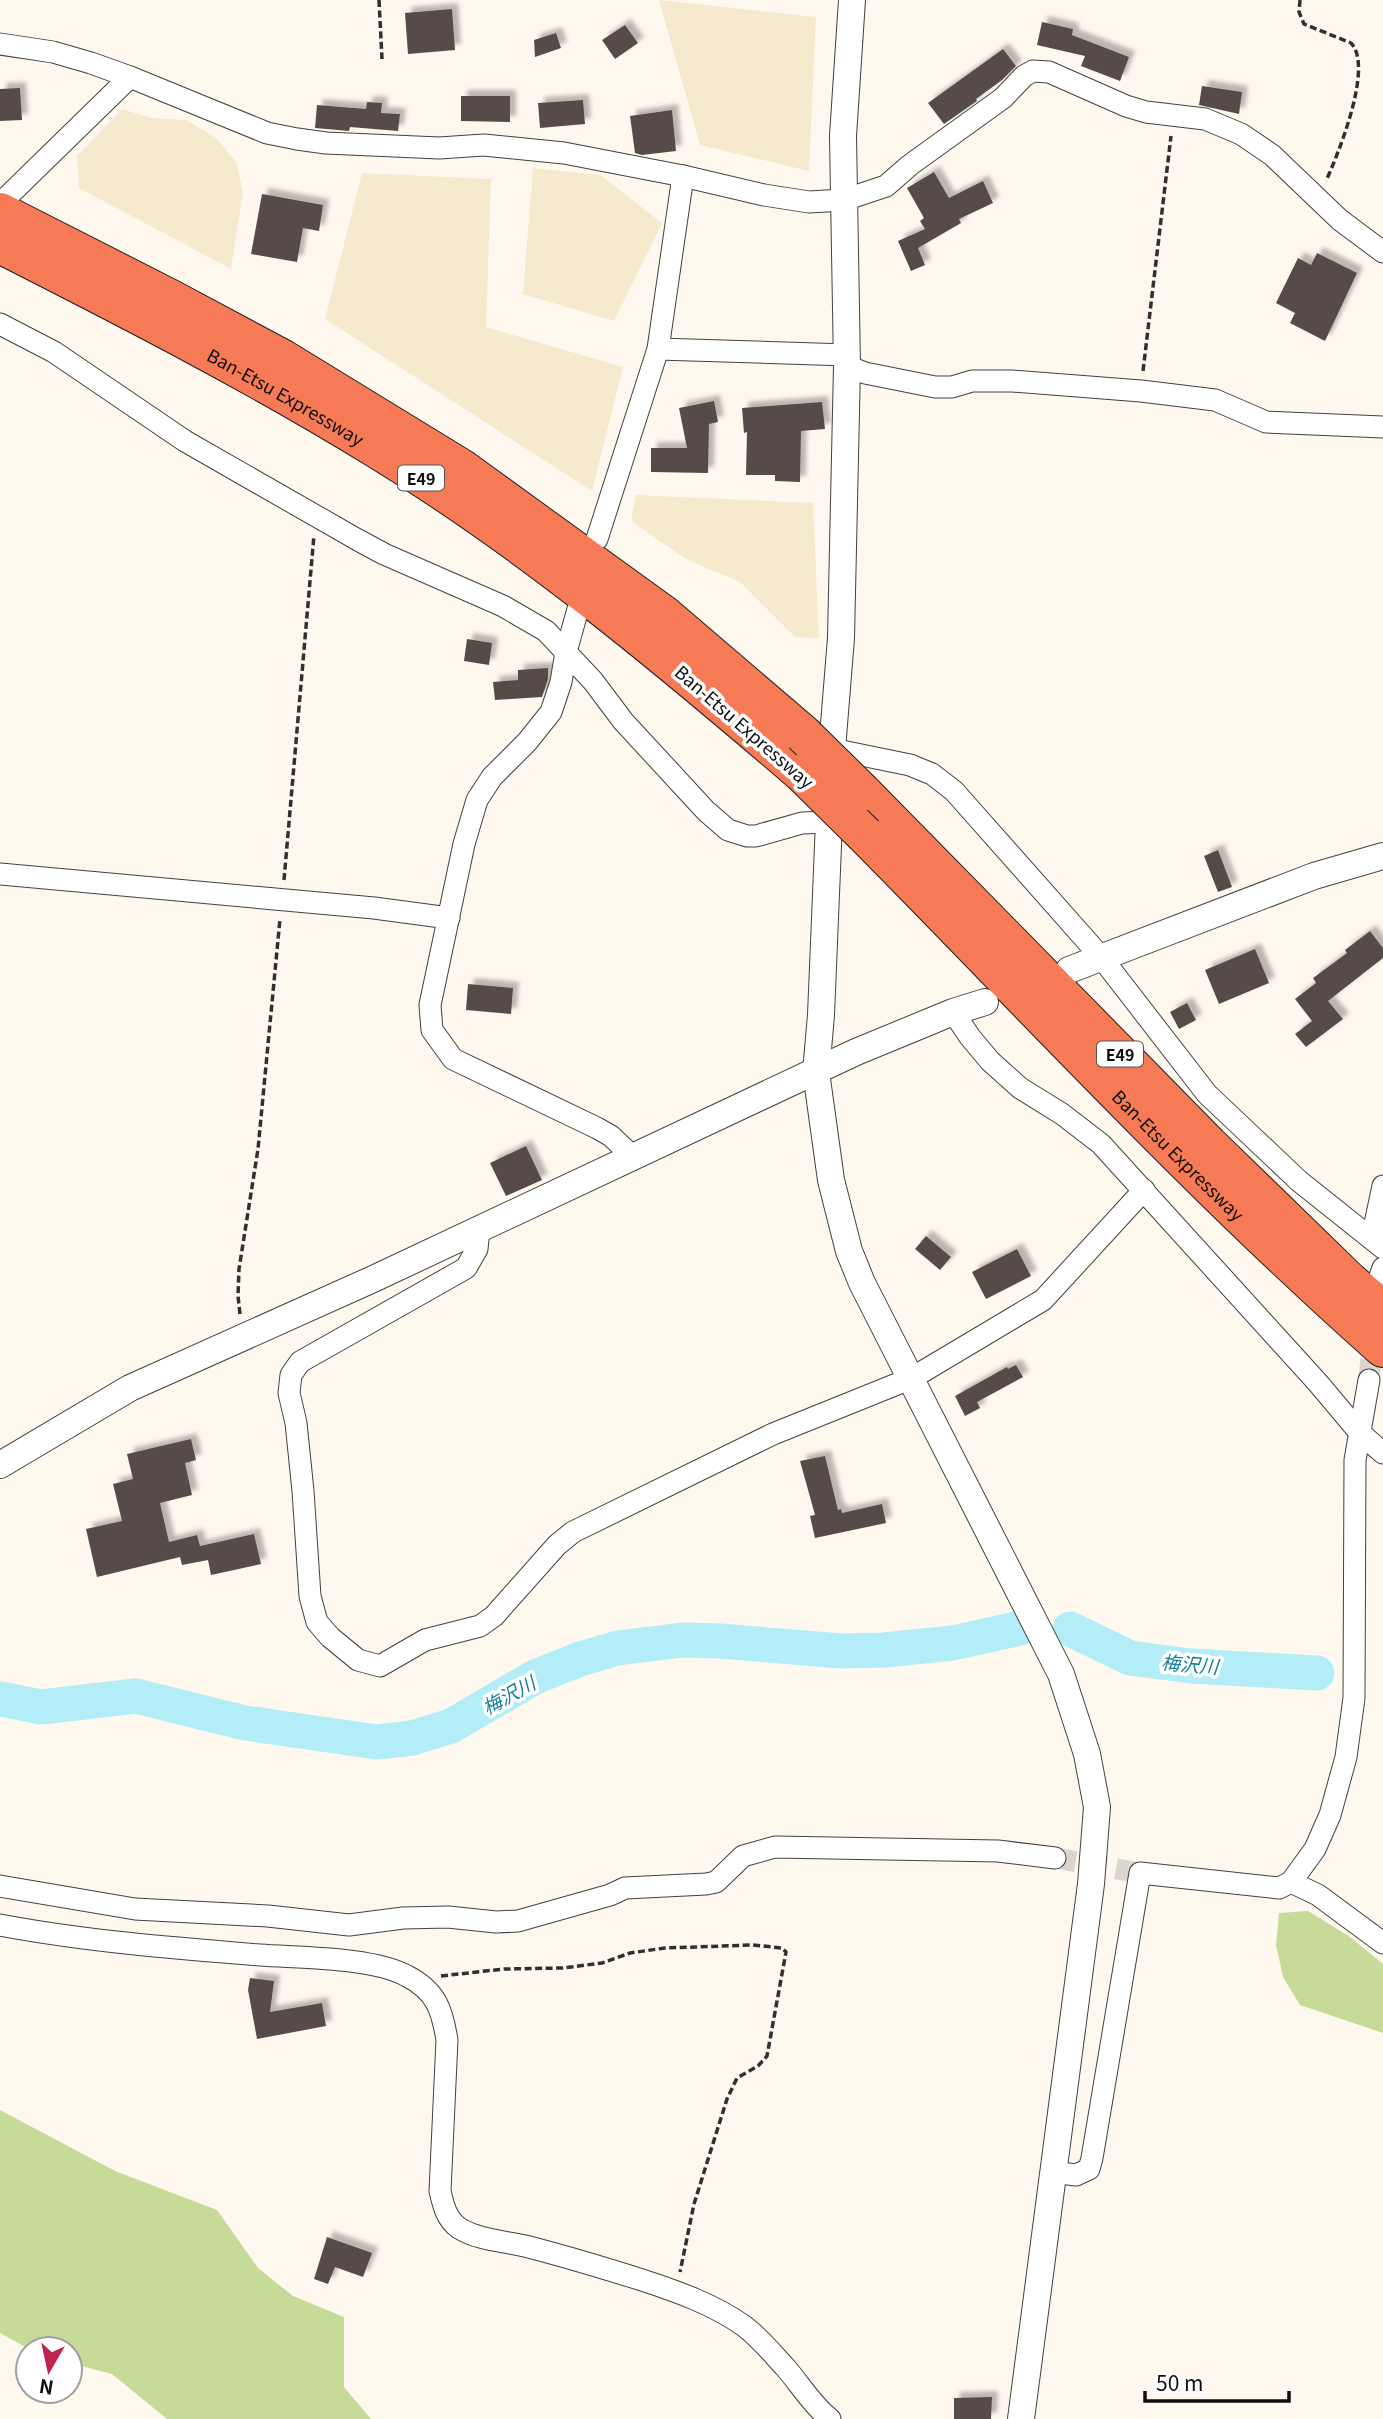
<svg xmlns="http://www.w3.org/2000/svg" width="1383" height="2419" viewBox="0 0 1383 2419" font-family="Georgia,'Noto Sans JP',serif">
<style>
.farmland{fill:#f5e9ce}
.forest{fill:#c5db97}
.lines{fill:none;stroke-linecap:round;stroke-linejoin:round}
.river{stroke:#b3edf7;stroke-width:35}
.building{fill:#574c4a;filter:url(#shadow)}
.minor-tunnel{stroke:#dbd5cd;stroke-width:21;stroke-dasharray:21 10;stroke-linecap:butt}
.minor-casing{stroke:#414141;stroke-width:23}
.tertiary-casing{stroke:#414141;stroke-width:28}
.motorway-casing{stroke:#1f1f1f;stroke-width:40}
.path{stroke:#303030;stroke-width:3.5;stroke-dasharray:7 3.5;stroke-linecap:butt}
.minor{stroke:#fff;stroke-width:21}
.tertiary{stroke:#fff;stroke-width:26}
.motorway{stroke:#f67a55;stroke-width:38}
.motorway-bridge-casing{stroke:#1f1f1f;stroke-width:40;stroke-linecap:butt}
.motorway-bridge{stroke:#f67a55;stroke-width:38}
.labels{text-anchor:middle;dominant-baseline:central;stroke-width:7;stroke-linejoin:round;paint-order:stroke}
.shield{fill:#fff;stroke:#565656;stroke-width:2}
.shield-label{font-size:16px;font-weight:bold;fill:#0e0e0e}
.street-label{font-size:18px;fill:#0e0e0e;stroke:#fff}
.water-label{font-size:19px;font-style:italic;fill:#157f9b;stroke:#fff}
</style>
<defs>
<filter id="shadow"><feDropShadow dx="6" dy="-6" stdDeviation="2" flood-color="#0004"/></filter>
</defs>
<rect width="100%" height="100%" fill="#fff8ef"/>
<g class="farmland">
<path d="M659,0l157,17 -7,154 -109,-26z"/>
<path d="M122,109l29,9 35,2 30,18 21,25 6,30 -12,76 -152,-81 -2,-32z"/>
<path d="M533,168l67,7 62,48 -48,98 -91,-27z"/>
<path d="M362,173l129,6 -5,148 137,40 -31,124 -267,-172z"/>
<path d="M636,495l177,8 6,135 -24,-1 -55,-55 -54,-23 -55,-38z"/>
</g>
<g class="forest">
<path d="M1308,1911l42,26 33,27v69l-83,-28 -17,-28 -7,-32 3,-32z"/>
<path d="M0,2110l115,61 102,39 41,58 35,28 51,21v70l27,32h-204l-55,-45 -42,-11v-14h-41l-29,-16z"/>
</g>
<g class="lines">
<g class="river">
<path d="M1070,1629l60,29 61,8 126,7"/>
<path d="M0,1699l41,8 95,-11 109,27 132,19 35,-4 39,-12 84,-49 45,-18 38,-11 65,-8 37,1 121,10 43,-1 69,-7 67,-15"/>
</g>
</g>
<g class="building">
<path d="M452,9l3,41 -47,4 -3,-41z"/>
<path d="M1042,22l31,7 -1,6 57,22 -9,24 -39,-15 4,-10 -48,-11z"/>
<path d="M625,25l13,18 -23,16 -13,-19z"/>
<path d="M556,33l5,15 -26,9 -1,-17z"/>
<path d="M1003,49l13,17 -14,14 -26,19 1,2 -33,23 -16,-21z"/>
<path d="M1202,86l40,6 -3,22 -40,-9z"/>
<path d="M20,88l2,32 -22,1v-32z"/>
<path d="M461,96h49v26l-49,-1z"/>
<path d="M583,100l2,24 -45,4 -2,-25z"/>
<path d="M367,102l15,1 -1,10 19,1 -2,17 -48,-4 -1,4 -34,-3 2,-23 49,4z"/>
<path d="M672,110l4,41 -34,4 -7,-2 -5,-37z"/>
<path d="M934,172l15,26 34,-17 10,22 -34,16 2,4 -43,25 7,17 -14,6 -13,-30 27,-12 -5,-8 4,-3 -17,-30z"/>
<path d="M262,194l61,11 -4,26 -16,-3 -6,34 -46,-8z"/>
<path d="M1317,253l40,20 -32,68 -35,-18 5,-10 -19,-10 22,-45 13,7z"/>
<path d="M714,401l4,21 -9,2 -1,49 -57,-1v-24h36l-8,-40z"/>
<path d="M822,402l3,27 -24,2 -1,51 -25,-1v-6h-29l1,-43 -3,1 -2,-25z"/>
<path d="M467,639l25,4 -3,22 -25,-4z"/>
<path d="M548,668v11l-6,18 -47,3 -2,-18 25,-2v-10z"/>
<path d="M1218,850l14,37 -14,5 -14,-36z"/>
<path d="M1370,931l13,17v10l-55,43 15,18 -37,28 -11,-13 17,-13 -17,-22 21,-16 -3,-5 34,-25 -2,-3z"/>
<path d="M1255,949l14,34 -50,21 -14,-34z"/>
<path d="M468,984l45,4 -2,26 -45,-4z"/>
<path d="M1187,1003l9,17 -17,9 -9,-17z"/>
<path d="M526,1146l16,34 -36,16 -16,-33z"/>
<path d="M926,1236l25,21 -11,13 -25,-21z"/>
<path d="M1017,1249l14,27 -45,23 -14,-27z"/>
<path d="M1016,1365l7,12 -46,25 3,6 -15,8 -10,-20 52,-29 1,2z"/>
<path d="M191,1439l5,21 -11,3 7,32 -32,8 9,39 28,-7 3,11 54,-12 7,30 -50,11 -3,-15 -26,5 -2,-8 -83,20 -11,-48 36,-8 -9,-37 20,-5 -6,-25z"/>
<path d="M825,1456l13,54 3,-1 1,4 40,-9 4,19 -71,15 -5,-22 5,-1 -15,-54z"/>
<path d="M250,1978l24,3 -4,31 52,-9 4,23 -69,13 -9,-49z"/>
<path d="M327,2237l45,16 -9,24 -28,-10 -7,17 -14,-5z"/>
<path d="M992,2397l-1,22h-37v-21z"/>
</g>
<g class="lines">
<g class="minor-tunnel">
<path d="M1369,1380l4,-47"/>
<path d="M1055,1858l85,15"/>
</g>
<defs>
<g id="minor">
<path d="M0,44l53,8 38,11 39,14 137,56 30,6 29,4 113,5 45,-3 80,8 119,23 81,19 45,7 35,-2 42,-14 24,-21 93,-67 21,-22 9,-5 16,1 77,34 20,6 59,7 36,15 31,21 68,65 43,32"/>
<path d="M8,196l122,-119"/>
<path d="M0,324l54,28 131,89 173,99 26,14 119,52 43,25 47,50 30,40 83,90 22,19 19,6h9l46,-13 28,-1"/>
<path d="M658,349l189,6"/>
<path d="M847,366l18,7 70,14h17l20,-6h40l129,10 74,9 51,22 117,5"/>
<path d="M597,539l61,-190 25,-173"/>
<path d="M578,609l-12,43 -5,30 -10,30 -24,30 -35,35 -15,23 -13,44 -34,161 2,25 21,29 144,69 14,8 21,20"/>
<path d="M832,749l78,16 22,9 22,17 147,166 106,137 92,87 84,67"/>
<path d="M0,874l374,34 75,10"/>
<path d="M953,1012l17,25 20,24 30,27 42,26 39,30 217,239 42,50 23,20"/>
<path d="M479,1230l-2,19 -11,19 -166,94 -9,13 -2,18 7,30 7,68 7,105 4,15 3,11 13,15 28,23 22,6 45,-26 55,-14 14,-10 63,-71 16,-13 200,-98 139,-56 131,-78 101,-110"/>
<path d="M1372,1238l11,-52"/>
<path d="M1379,1279l4,-11"/>
<path d="M1291,1882l27,13 65,48"/>
<path d="M0,1886l135,23 133,7 81,9 54,-7 45,-1 48,5 22,-1 92,-26 15,-7 81,-4 10,-2 27,-26 32,-9 223,4 57,7"/>
<path d="M0,1925c85,16 173,23 260,30 40,3 113,2 147,21 29,15 35,33 40,64l-7,151c3,13 6,28 19,37 19,12 44,13 66,18 39,10 79,22 117,34 34,11 73,25 102,46 15,11 28,27 41,41 15,17 27,38 45,52"/>
<path d="M1052,2172l24,3 13,-6 3,-11 48,-285 139,15 12,-6 24,-33 15,-34 16,-58 8,-59 1,-238 14,-80"/>
</g>
<g id="tertiary">
<path d="M852,0l-9,136 4,230 -6,272 -9,111 -11,266 -5,57 15,108 18,71 13,32 199,391 26,80 10,53 -6,77 -70,535"/>
<path d="M1069,970l245,-94 69,-20"/>
<path d="M0,1465l130,-77 241,-108 485,-228 97,-40 32,-10"/>
</g>
<g id="motorway">
<path d="M0,212l171,87 112,60 178,109 203,147 139,119"/>
<path id="s1" d="M0,244c128,65 255,130 377,205 152,93 290,208 425,324"/>
<path d="M862,792l347,353 140,136 34,29"/>
<path id="s2" d="M865,835c171,173 336,352 518,513"/>
</g>
</defs>
<use href="#minor" class="minor-casing"/>
<use href="#tertiary" class="tertiary-casing"/>
<use href="#motorway" class="motorway-casing"/>
<g class="path">
<path d="M379,0l3,59"/>
<path d="M1300,0l-1,12 5,12 47,19c23,24 -13,111 -25,138"/>
<path d="M1143,371l28,-235"/>
<path d="M284,880l30,-345"/>
<path d="M240,1314l-2,-18 1,-27 19,-120 22,-230"/>
<path d="M441,1976l63,-7 59,-1 39,-5 28,-10 35,-5 88,-3 29,3 4,4 -19,104 -9,10 -21,12 -10,21 -33,105 -14,68"/>
</g>
<use href="#minor" class="minor"/>
<use href="#tertiary" class="tertiary"/>
<use href="#motorway" class="motorway"/>
<defs>
<g id="motorway-bridge">
<path d="M803,734l59,58"/>
<path d="M802,773l63,62"/>
</g>
</defs>
<use href="#motorway-bridge" class="motorway-bridge-casing"/>
<use href="#motorway-bridge" class="motorway-bridge"/>
</g>
<g class="labels">
<g class="shield">
<rect x="398" y="465.5" width="46" height="25" rx="5"/>
<rect x="1097" y="1041.5" width="46" height="25" rx="5"/>
</g>
<g class="shield-label">
<text x="421" y="478">E49</text>
<text x="1120" y="1054">E49</text>
</g>
<g class="street-label">
<text stroke="none"><textPath href="#s1" startOffset="324">Ban-Etsu Expressway</textPath></text>
<text transform="translate(745 726) rotate(41)">Ban-Etsu Expressway</text>
<text stroke="none"><textPath href="#s2" startOffset="448">Ban-Etsu Expressway</textPath></text>
</g>
<g class="water-label">
<text transform="translate(1190 1663) rotate(5)">梅沢川</text>
<text transform="translate(508 1694) rotate(-29)">梅沢川</text>
</g>
</g>
<g transform="translate(49 2370) rotate(189)"><circle r="33" fill="#ffffff" stroke="#9f9f9f" stroke-width="2"/>
<path d="M0-5L12 26L0 18L-12 26Z" fill="#c0234f"/>
<text y="-10" font-size="19" font-weight="bold" text-anchor="middle" fill="#0e0e0e">N</text>
</g>
<path d="M1145 2391v10h144v-10" fill="none" stroke="#0e0e0e" stroke-width="3.5"/>
<text x="1156" y="2391" font-size="21" fill="#0e0e0e" stroke="#ffffff" stroke-width="5" paint-order="stroke">50 m</text>
</svg>
